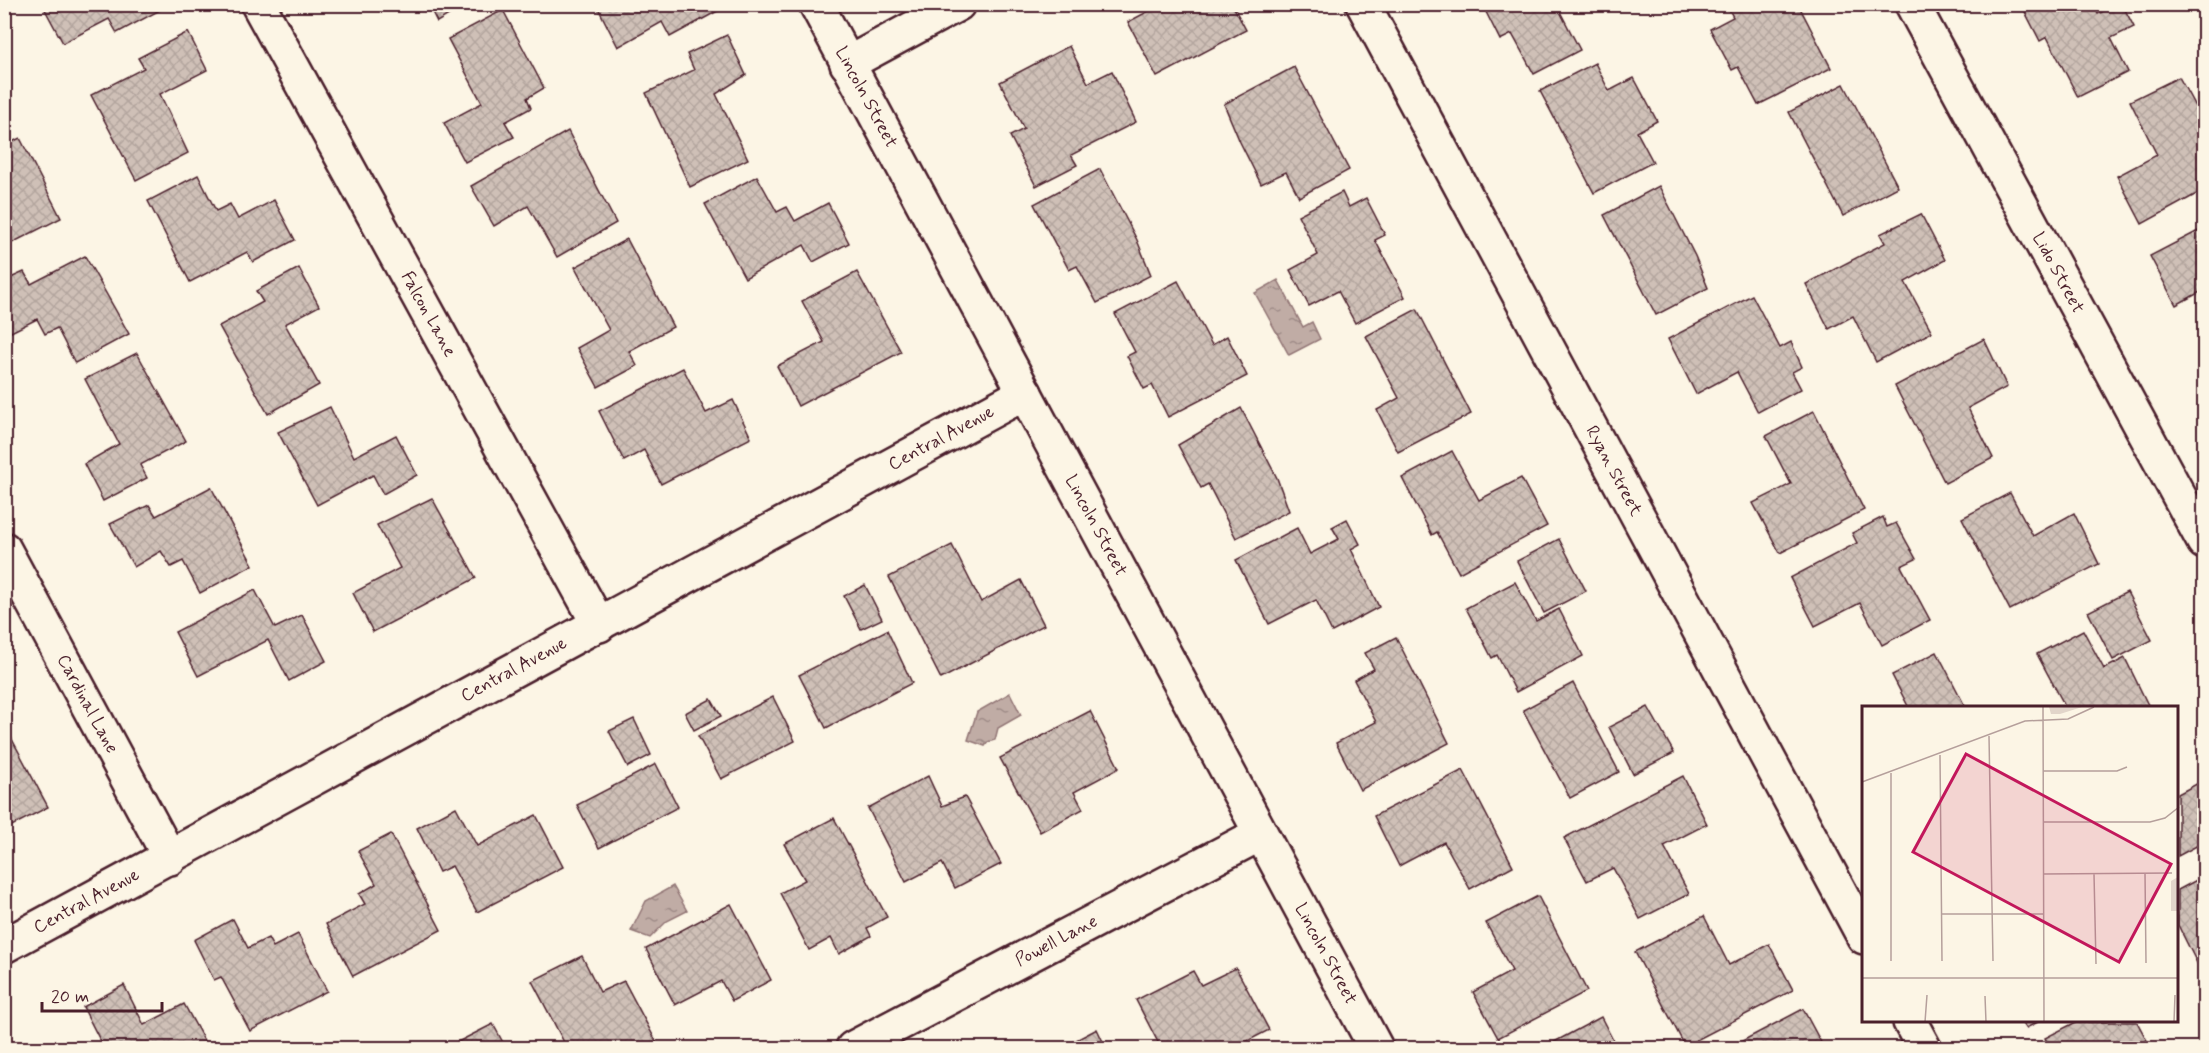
<svg xmlns="http://www.w3.org/2000/svg" width="2209" height="1053" viewBox="0 0 2209 1053" font-family="Mynerve,sans-serif">
<style>
.water{fill:url(#water-ripples);stroke:#917474;stroke-width:1.5}
.building{fill:url(#building-cross-hatch);stroke:#4a1f2b;stroke-width:1.5}
.lines{fill:none;stroke-linecap:round;stroke-linejoin:round}
.minor-casing{stroke:#4a1f2b;stroke-width:38}
.minor{stroke:#fcf5e5;stroke-width:33}
.labels{text-anchor:middle;dominant-baseline:central;stroke-width:4.5;stroke-linejoin:round;paint-order:stroke}
.street-label{font-size:18px;fill:#4a1f2b;stroke:#fcf5e5}
.inset-road{fill:none;stroke:#b59f9b;stroke-width:1.5}
.view{fill:#c2185b;fill-opacity:0.15;stroke:#c2185b;stroke-width:3}
.inset-edge{fill:none;stroke:#4a1f2b;stroke-width:3}
</style>
<defs>
<pattern id="water-ripples" width="26" height="14" patternUnits="userSpaceOnUse" patternTransform="scale(1.5)"><rect width="26" height="14" fill="#c0aca5"/><path d="M2 4q2-2 4 0t4 0M15 11q2-2 4 0t4 0" fill="none" stroke="#9e8b87"/></pattern>
<pattern id="building-cross-hatch" width="8" height="8" patternUnits="userSpaceOnUse" patternTransform="scale(1.5)"><rect width="8" height="8" fill="#cfc0b7"/><path d="M0 0l8 8M0 8l8-8" fill="none" stroke="#b3a59e"/></pattern>
</defs>
<rect width="100%" height="100%" fill="#fcf5e5"/>
<filter id="ink" filterUnits="userSpaceOnUse"><feTurbulence type="fractalNoise" baseFrequency=".0167" numOctaves="2"/><feDisplacementMap in="SourceGraphic" scale="12" xChannelSelector="R" yChannelSelector="G"/><feConvolveMatrix kernelMatrix="1 2 1 2 8 2 1 2 1" color-interpolation-filters="sRGB"/></filter>
<g filter="url(#ink)">
<g class="water">
<path d="M1278,280l25,47 9,-5 8,17 -31,16 -34,-62z"/>
<path d="M1010,693l11,22 -23,13 -3,12 -7,2 -3,4 -17,-6 9,-28z"/>
<path d="M673,886l14,25 -20,10 -17,17 -19,-7 15,-30z"/>
</g>
<g class="building">
<path d="M42,4h118l2,5 -45,24 -8,-14 -46,24z"/>
<path d="M428,4h39l-30,18z"/>
<path d="M596,4h126l1,4 -53,29 -8,-15 -44,25z"/>
<path d="M1162,4h70l14,26 -89,47 -29,-55z"/>
<path d="M1482,4h74l24,46 -46,24 -22,-40 -12,6z"/>
<path d="M1726,4h72l33,64 -73,37 -20,-38 -6,3 -22,-41 23,-12z"/>
<path d="M2021,4h72l5,10 19,-10h5l12,23 -23,11 17,34 -50,25 -31,-60 -7,4z"/>
<path d="M503,10l41,78 -17,10 4,10 -26,14 9,15 -49,25 -21,-39 38,-20 -34,-64z"/>
<path d="M188,32l19,38 -47,24 28,59 -52,27 -45,-85 53,-27 -6,-10z"/>
<path d="M727,35l19,40 -30,19 32,65 -58,28 -44,-94 48,-23 -7,-16z"/>
<path d="M1069,46l19,37 24,-12 24,51 -65,33 6,10 -41,21 -26,-50 14,-7 -24,-47z"/>
<path d="M1595,63l14,28 25,-13 23,43 -20,11 16,30 -59,31 -54,-102z"/>
<path d="M1294,67l55,103 -50,27 -13,-25 -25,12 -21,-42 -16,-38z"/>
<path d="M2179,77l25,46v67l-62,34 -25,-48 40,-21 -27,-54z"/>
<path d="M1844,84l54,103 -55,29 -54,-104z"/>
<path d="M568,131l48,92 -59,34 -29,-51 -34,20 -23,-40z"/>
<path d="M20,138l41,80 -57,29v-101z"/>
<path d="M1100,169l37,71 14,35 -54,28 -20,-37 -8,4 -35,-66z"/>
<path d="M198,175l18,36 14,-7 8,15 36,-19 21,40 -42,22 -6,-10 -57,30 -42,-81z"/>
<path d="M757,176l20,36 10,-5 8,14 33,-18 21,40 -36,19 -9,-17 -59,33 -40,-74z"/>
<path d="M1659,186l36,70 13,32 -52,27 -52,-100z"/>
<path d="M1342,192l7,15 17,-9 19,37 -10,5 30,57 -50,26 -17,-32 -29,15 -19,-36 28,-15 -20,-40z"/>
<path d="M1921,214l24,46 -40,22 27,50 -56,30 -23,-46 -24,13 -23,-45 79,-41 -5,-9z"/>
<path d="M2204,228v62l-28,15 -26,-49z"/>
<path d="M627,239l46,88 -44,24 8,15 -39,21 -21,-39 32,-18 -34,-63z"/>
<path d="M85,256l44,78 -54,29 -18,-35 -12,6 -8,-15 -32,16 -1,-54 20,-9 7,12z"/>
<path d="M299,268l20,38 -34,18 34,61 -51,29 -49,-88 44,-24 -7,-11z"/>
<path d="M857,272l44,80 -103,54 -21,-40 47,-24 -22,-41z"/>
<path d="M1178,281l34,64 15,-9 20,40 -79,41 -16,-32 -8,4 -17,-33 8,-4 -20,-38z"/>
<path d="M1752,295l28,53 11,-6 11,25 -10,5 9,17 -43,23 -21,-40 -41,22 -28,-55z"/>
<path d="M1417,309l54,105 -73,38 -21,-42 22,-12 -33,-62z"/>
<path d="M1984,339l23,48 -39,21 25,50 -48,25 -50,-97z"/>
<path d="M137,353l49,88 -46,24 7,13 -44,23 -19,-37 35,-20 -34,-65z"/>
<path d="M683,368l23,45 27,-13 18,38 -90,46 -17,-34 -20,11 -25,-50z"/>
<path d="M330,407l24,50 42,-22 21,40 -34,19 -10,-19 -56,30 -39,-73z"/>
<path d="M1241,408l36,70 12,33 -53,27 -28,-54 -7,4 -23,-43z"/>
<path d="M1814,411l50,99 -84,43 -27,-50 38,-19 -25,-48z"/>
<path d="M1452,451l27,49 42,-22 26,48 -88,47 -22,-41 -5,3 -30,-57z"/>
<path d="M211,487l42,78 -53,28 -17,-32 -12,6 -10,-16 -27,16 -24,-43 39,-19 7,11z"/>
<path d="M2010,493l23,43 41,-23 25,51 -89,46 -48,-92z"/>
<path d="M432,498l44,80 -103,54 -20,-39 47,-25 -23,-43z"/>
<path d="M1883,517l4,10 9,-4 20,36 -15,7 29,54 -48,25 -22,-42 -45,23 -25,-48 67,-35 -5,-10z"/>
<path d="M1347,519l13,25 -9,5 28,58 -47,25 -16,-32 -47,24 -33,-64 61,-32 13,26 29,-15 -7,-12z"/>
<path d="M1559,539l27,52 -42,22 -27,-52z"/>
<path d="M952,545l29,57 40,-22 23,45 -103,54 -52,-102z"/>
<path d="M1515,582l21,39 23,-12 24,47 -67,36 -19,-37 -5,3 -26,-50z"/>
<path d="M865,585l17,34 -21,10 -17,-33z"/>
<path d="M255,590l20,38 27,-13 24,46 -37,20 -21,-41 -70,36 -23,-44z"/>
<path d="M2127,592l25,48 -39,20 -25,-48z"/>
<path d="M887,630l25,53 -86,45 -27,-53z"/>
<path d="M2083,630l21,39 21,-11 24,49 -83,1 -29,-54z"/>
<path d="M1396,637l53,106 -89,47 -24,-47 40,-21 -22,-42 20,-11 -9,-16z"/>
<path d="M1937,652l29,56h-57l-17,-33z"/>
<path d="M1573,683l46,89 -49,26 -47,-88z"/>
<path d="M773,697l22,44 -74,38 -23,-43z"/>
<path d="M711,699l10,17 -27,14 -9,-17z"/>
<path d="M1648,707l26,46 -41,21 -24,-47z"/>
<path d="M1090,711l29,57 -45,24 9,17 -43,23 -40,-74z"/>
<path d="M634,719l17,36 -23,12 -19,-36z"/>
<path d="M5,726l43,81 -44,23v-104z"/>
<path d="M656,764l22,43 -79,41 -22,-43z"/>
<path d="M1463,770l50,96 -43,23 -26,-47 -45,24 -25,-50z"/>
<path d="M928,776l14,30 23,-9 36,67 -46,24 -13,-25 -36,19 -38,-74z"/>
<path d="M1683,776l24,48 -43,22 25,48 -49,25 -27,-51 -26,13 -23,-43z"/>
<path d="M2204,780v62l-26,14v-62z"/>
<path d="M456,807l21,39 59,-31 27,52 -86,45 -25,-46 -13,6 -22,-44z"/>
<path d="M834,818l53,99 -20,11 4,8 -32,18 -8,-16 -22,12 -29,-57 25,-13 -21,-36z"/>
<path d="M391,834l50,96 -88,46 -27,-52 39,-20 -6,-10 17,-10 -18,-33z"/>
<path d="M2204,876v101l-26,-52v-35z"/>
<path d="M1538,896l49,95 -89,47 -25,-46 39,-21 -26,-48z"/>
<path d="M731,904l40,76 -39,21 -11,-20 -46,24 -29,-56z"/>
<path d="M1704,916l25,49 40,-21 24,46 -108,56 -50,-94z"/>
<path d="M233,919l15,29 20,-10 5,9 25,-13 29,57 -77,40 -29,-54 -7,3 -20,-40z"/>
<path d="M582,956l18,36 24,-11 34,64 -6,3h-85l-35,-67z"/>
<path d="M1236,968l33,62 -35,18h-73l-25,-48 57,-29 8,14z"/>
<path d="M124,985l20,40 40,-21 24,44h-104l-21,-41z"/>
<path d="M1803,1009l21,39h-95z"/>
<path d="M1601,1017l16,31h-74z"/>
<path d="M2022,1022h16l-12,6z"/>
<path d="M2076,1022h61l14,26h-101l-5,-10z"/>
<path d="M493,1024l13,24h-60z"/>
<path d="M1097,1029l9,19h-42l-1,-1z"/>
</g>
<g class="lines">
<defs>
<g id="minor">
<path id="s1" d="M258,4l341,621"/>
<path id="s2" d="M816,4l560,1044"/>
<path id="s3" d="M1363,4l501,933"/>
<path id="s4" d="M1912,4l292,538"/>
<path d="M847,64l111,-60"/>
<path id="s5" d="M4,549l166,309"/>
<path id="s6" d="M4,946l1021,-553"/>
<path d="M1910,1022l14,26"/>
<path id="s7" d="M853,1048l407,-214"/>
</g>
</defs>
<use href="#minor" class="minor-casing"/>
<use href="#minor" class="minor"/>
</g>
</g>
<g class="labels">
<g class="street-label">
<text stroke="none"><textPath href="#s2" startOffset="106">Lincoln Street</textPath></text>
<text stroke="none"><textPath href="#s4" startOffset="306">Lido Street</textPath></text>
<text stroke="none"><textPath href="#s1" startOffset="354">Falcon Lane</textPath></text>
<text stroke="none"><textPath href="#s6" startOffset="1066">Central Avenue</textPath></text>
<text stroke="none"><textPath href="#s3" startOffset="530">Ryan Street</textPath></text>
<text stroke="none"><textPath href="#s2" startOffset="592">Lincoln Street</textPath></text>
<text stroke="none"><textPath href="#s6" startOffset="580">Central Avenue</textPath></text>
<text stroke="none"><textPath href="#s5" startOffset="176">Cardinal Lane</textPath></text>
<text stroke="none"><textPath href="#s6" startOffset="94">Central Avenue</textPath></text>
<text stroke="none"><textPath href="#s7" startOffset="230">Powell Lane</textPath></text>
<text stroke="none"><textPath href="#s2" startOffset="1078">Lincoln Street</textPath></text>
</g>
</g>
<g transform="translate(1862 706)">
<rect width="316" height="316" fill="#fcf5e5"/>
<path d="M187,1h33l-22,7h-9zM316,171v34h-7v-30z" fill="#e2d5ca"/>
<path class="inset-road" d="M181,1l1,315M127,30l4,225M78,49l2,206M181,65h74l10,-4M29,67v188M0,76l163,-61 43,-2 26,-12M181,116h107l15,-4 14,-11M283,167l1,90M181,168l129,-1M232,168l2,90M80,208h101M0,272h317M123,290l1,26M63,316l2,-27M312,316l1,-27"/>
<path class="view" d="M104,48l205,110 -52,98 -206,-110z"/>
<rect width="316" height="316" class="inset-edge"/>
</g>
<rect width="2209" height="1053" fill="none" stroke="#fcf5e5" stroke-width="24"/>
<rect x="12" y="12" width="2185" height="1029" fill="none" stroke="#4a1f2b" stroke-width="2" filter="url(#ink)"/>
<path d="M42 1002v9h120v-9" fill="none" stroke="#4a1f2b" stroke-width="3"/>
<text x="51" y="1002" font-size="18" fill="#4a1f2b" stroke="#fcf5e5" stroke-width="4.5" paint-order="stroke">20 m</text>
</svg>
